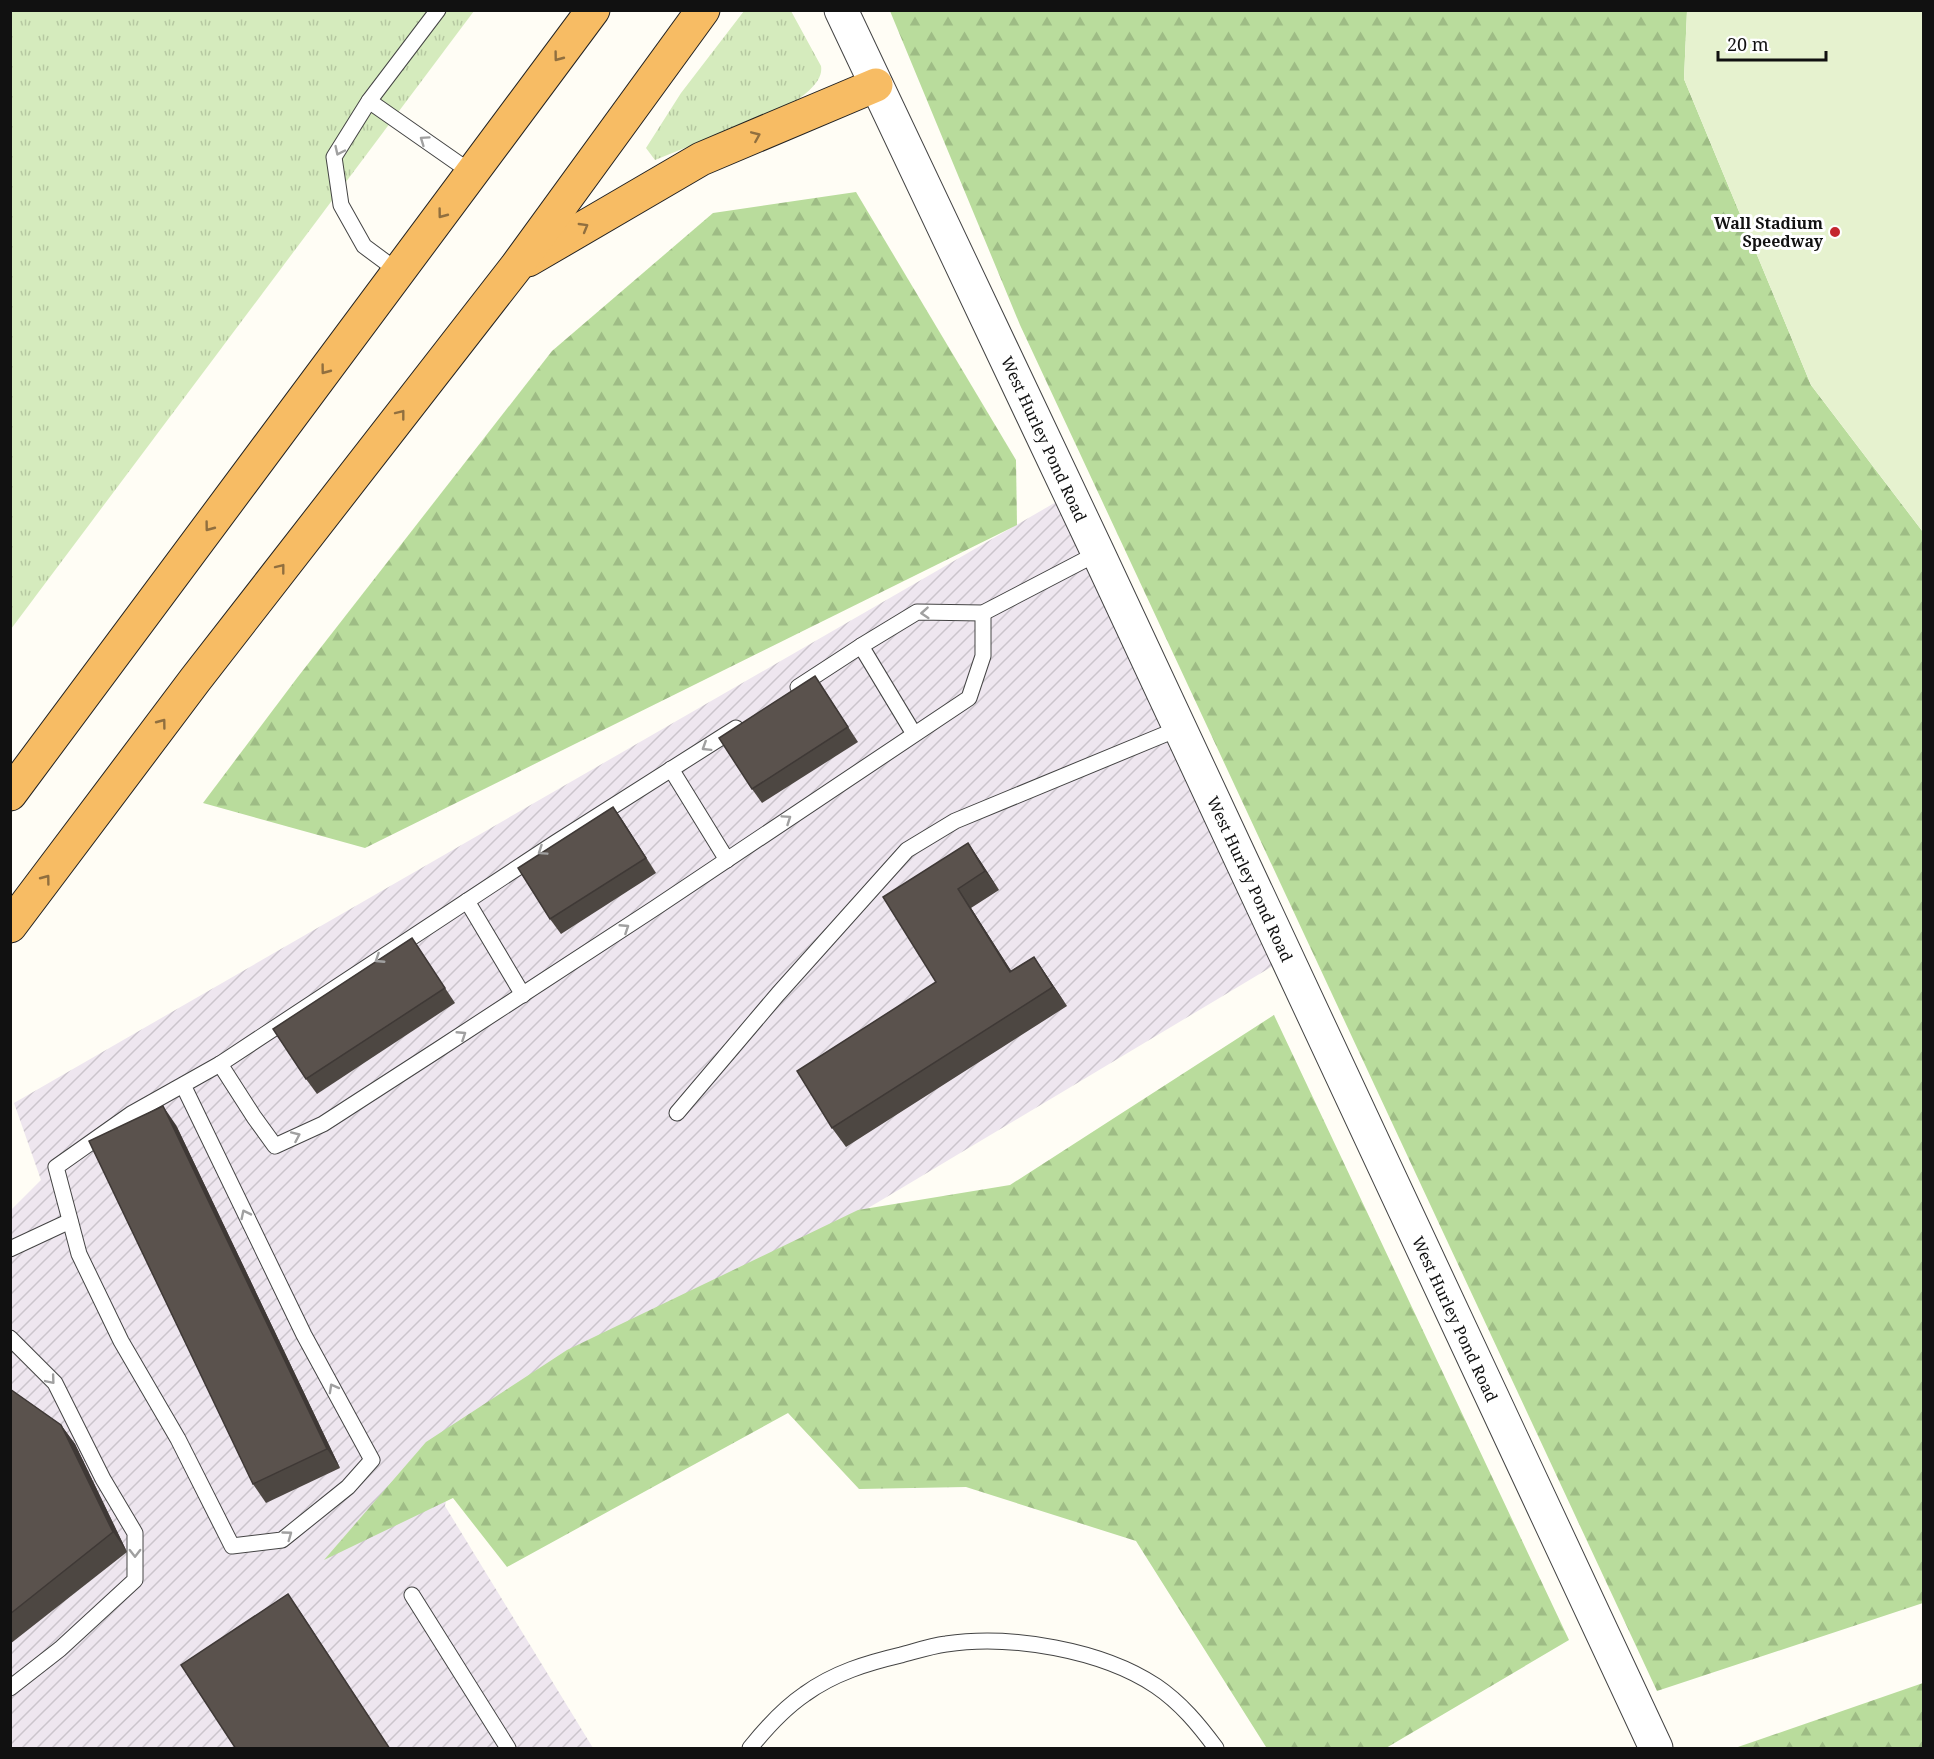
<svg xmlns="http://www.w3.org/2000/svg" width="1934" height="1759" viewBox="0 0 1934 1759" font-family="'Noto Serif',serif">
<style>
.industrial{fill:url(#industrial-furrows)}
.grass{fill:url(#grass-tufts)}
.forest{fill:url(#forest-firs)}
.pitch{fill:#e6f2cf}
.lines{fill:none;stroke-linecap:round;stroke-linejoin:round}
.service-casing{stroke:#444;stroke-width:17}
.tertiary-casing{stroke:#444;stroke-width:35}
.trunk-casing{stroke:#222;stroke-width:35}
.service{stroke:#fff;stroke-width:15}
.tertiary{stroke:#fff;stroke-width:33}
.trunk{stroke:#f7bc64;stroke-width:33}
.wall{fill:#4d4742}
.shaded-wall{fill:#3f3936}
.building{fill:#5a524d;stroke:#3f3936;stroke-width:1.5}
.oneway{stroke:#906f3f}
.oneway2{stroke:#a0a0a0}
.poi-dot{fill:#c4262e;stroke:#fff;stroke-width:2}
.labels{text-anchor:middle;dominant-baseline:central;stroke-width:6;stroke-linejoin:round;paint-order:stroke}
.poi-label{font-size:16px;font-weight:bold;fill:#111;stroke:#fff;text-anchor:end}
.street-label{font-size:16px;fill:#111;stroke:#fff}
</style>
<defs>
<pattern id="industrial-furrows" width="10" height="10" patternUnits="userSpaceOnUse" patternTransform="scale(1.5)"><rect width="10" height="10" fill="#eee6ef"/><path d="M-1 1l2-2M0 10L10 0M9 11l2-2" fill="none" stroke="#cbc4cc"/></pattern>
<pattern id="grass-tufts" width="24" height="20" patternUnits="userSpaceOnUse" patternTransform="scale(1.5)"><rect width="24" height="20" fill="#d5ebbd"/><path d="M3 7l-1-3M5 7V3M7 7l1-3M15 17l-1-3M17 17v-4M19 17l1-3" fill="none" stroke="#b6c8a1"/></pattern>
<pattern id="forest-firs" width="22" height="20" patternUnits="userSpaceOnUse" patternTransform="scale(1.5)"><rect width="22" height="20" fill="#b9dc9c"/><path d="M5 1l3.5 6h-7zM16 11l3.5 6h-7z" fill="#9ebc85"/></pattern>
</defs>
<rect width="100%" height="100%" fill="#fffdf5"/>
<path class="industrial" d="M1070,494l223,460 -841,503 -7,49 148,242h-582v-538l30,-30 -27,-77z"/>
<g class="grass">
<path d="M11,11h463l-463,618z"/>
<path d="M744,11h47l30,55c3,17 -20,31 -32,40l-134,54 -9,-12 35,-55z"/>
</g>
<g class="forest">
<path d="M890,11h797l-3,68 127,306 112,147v1071l-266,88 -637,-1366z"/>
<path d="M856,192l160,268 1,65 -652,323 -162,-45 94,-125 255,-327 161,-138z"/>
<path d="M1274,1015l295,625 -183,108h-112l-8,-1 -130,-206 -170,-54 -107,2 -71,-76 -281,154 -54,-69 -129,62 102,-118 141,-92 291,-140 152,-25z"/>
<path d="M1923,1683v65h-188z"/>
</g>
<path class="pitch" d="M1687,11h236v521l-112,-147 -127,-306z"/>
<g class="lines">
<defs>
<g id="service">
<path d="M369,101l103,72"/>
<path d="M399,272l-35,-26 -23,-41 -7,-48 35,-56 69,-91"/>
<path d="M861,646l53,88"/>
<path d="M798,687l63,-41 56,-34 66,1 115,-60"/>
<path d="M736,728l-181,115 -335,221 34,53 21,29 48,-22 113,-73 219,-143 314,-210 14,-42v-43"/>
<path d="M671,769l56,91"/>
<path d="M467,901l56,94"/>
<path d="M183,1085l121,250 68,125 -24,27 -66,53 -50,6 -54,-107 -57,-98 -42,-87 -23,-87 75,-53 89,-50"/>
<path d="M677,1113l101,-119 129,-144 48,-29 225,-93"/>
<path d="M10,1249l60,-28"/>
<path d="M10,1338l45,45 48,96 32,54v47l-75,69 -50,39"/>
<path d="M412,1595l96,153"/>
<path d="M750,1748c16,-20 33,-39 55,-54 29,-21 62,-31 96,-39 15,-4 30,-9 45,-11 64,-10 156,6 210,42 25,17 43,39 60,62"/>
</g>
<path id="tertiary" d="M841,10l257,543 558,1195"/>
<g id="trunk">
<path d="M528,260l173,-101 175,-74"/>
<path d="M10,794l583,-784"/>
<path d="M10,926l185,-246 321,-413 187,-257"/>
</g>
</defs>
<use href="#service" class="service-casing"/>
<use href="#tertiary" class="tertiary-casing"/>
<use href="#trunk" class="trunk-casing"/>
<use href="#service" class="service"/>
<use href="#tertiary" class="tertiary"/>
<use href="#trunk" class="trunk"/>
</g>
<g class="wall">
<path d="M825,691l33,51 -96,61 -10,-14z"/>
<path d="M613,807l43,66 -95,61 -11,-15z"/>
<path d="M968,843l31,47 -28,18 40,63 23,-14 33,49 -221,141 -14,-19 104,-146z"/>
<path d="M412,938l43,65 -138,91 -11,-15z"/>
<path d="M176,1125l164,343 -74,35 -13,-19z"/>
<path d="M10,1389l51,36 14,19 52,108 -117,92z"/>
</g>
<g class="shaded-wall">
<path d="M613,807l10,14 33,52 -10,-15z"/>
<path d="M968,843l13,19 18,28 -14,-19z"/>
<path d="M958,889l13,19 53,83 -14,-19z"/>
<path d="M1034,957l13,19 20,30 -14,-19z"/>
<path d="M163,1106l13,19 164,343 -13,-19z"/>
<path d="M61,1425l14,19 52,108 -14,-20z"/>
<path d="M288,1594l13,19 89,136z"/>
</g>
<g class="building">
<path d="M815,676l33,51 -96,62 -33,-51z"/>
<path d="M613,807l33,51 -96,61 -32,-51z"/>
<path d="M968,843l17,28 -27,18 52,83 24,-15 19,30 -221,141 -35,-57 139,-89 -53,-85z"/>
<path d="M412,938l33,50 -139,91 -33,-50z"/>
<path d="M163,1106l164,343 -74,35 -164,-343z"/>
<path d="M10,1389l51,36 52,107 -103,82z"/>
<path d="M288,1594l102,155h-154l-55,-84z"/>
</g>
<defs><path id="oneway-chevron" d="M-2-3.5L2.5 0L-2 3.5" fill="none" stroke-width="1.6" stroke-linecap="round" stroke-linejoin="round" transform="scale(1.5)"/></defs>
<g class="oneway">
<use href="#oneway-chevron" transform="translate(558 57) rotate(127)"/>
<use href="#oneway-chevron" transform="translate(756 136) rotate(-23)"/>
<use href="#oneway-chevron" transform="translate(442 214) rotate(127)"/>
<use href="#oneway-chevron" transform="translate(584 227) rotate(-30)"/>
<use href="#oneway-chevron" transform="translate(325 370) rotate(127)"/>
<use href="#oneway-chevron" transform="translate(401 414) rotate(-52)"/>
<use href="#oneway-chevron" transform="translate(209 527) rotate(127)"/>
<use href="#oneway-chevron" transform="translate(281 568) rotate(-52)"/>
<use href="#oneway-chevron" transform="translate(162 723) rotate(-53)"/>
<use href="#oneway-chevron" transform="translate(46 879) rotate(-53)"/>
</g>
<g class="oneway2">
<use href="#oneway-chevron" transform="translate(424 140) rotate(-145)"/>
<use href="#oneway-chevron" transform="translate(339 151) rotate(115)"/>
<use href="#oneway-chevron" transform="translate(925 613) rotate(176)"/>
<use href="#oneway-chevron" transform="translate(706 747) rotate(148)"/>
<use href="#oneway-chevron" transform="translate(787 819) rotate(-34)"/>
<use href="#oneway-chevron" transform="translate(542 851) rotate(146)"/>
<use href="#oneway-chevron" transform="translate(625 928) rotate(-33)"/>
<use href="#oneway-chevron" transform="translate(379 959) rotate(147)"/>
<use href="#oneway-chevron" transform="translate(462 1035) rotate(-33)"/>
<use href="#oneway-chevron" transform="translate(296 1136) rotate(-24)"/>
<use href="#oneway-chevron" transform="translate(245 1214) rotate(-116)"/>
<use href="#oneway-chevron" transform="translate(51 1380) rotate(50)"/>
<use href="#oneway-chevron" transform="translate(333 1388) rotate(-119)"/>
<use href="#oneway-chevron" transform="translate(288 1535) rotate(-36)"/>
<use href="#oneway-chevron" transform="translate(135 1553) rotate(90)"/>
</g>
<circle class="poi-dot" cx="1835" cy="232" r="6"/>
<g class="labels">
<g class="poi-label">
<text x="1823" y="223">Wall Stadium<tspan x="1823" dy="18">Speedway</tspan></text>
</g>
<g class="street-label">
<text transform="translate(1044 439) rotate(65)">West Hurley Pond Road</text>
<text transform="translate(1250 879) rotate(65)">West Hurley Pond Road</text>
<text transform="translate(1455 1319) rotate(65)">West Hurley Pond Road</text>
</g>
</g>
<rect width="1934" height="1759" fill="none" stroke="#111111" stroke-width="24"/>
<path d="M1718 51v9h108v-9" fill="none" stroke="#111111" stroke-width="3"/>
<text x="1727" y="51" font-size="18" fill="#111111" stroke="#ffffff" stroke-width="4.5" paint-order="stroke">20 m</text>
</svg>
